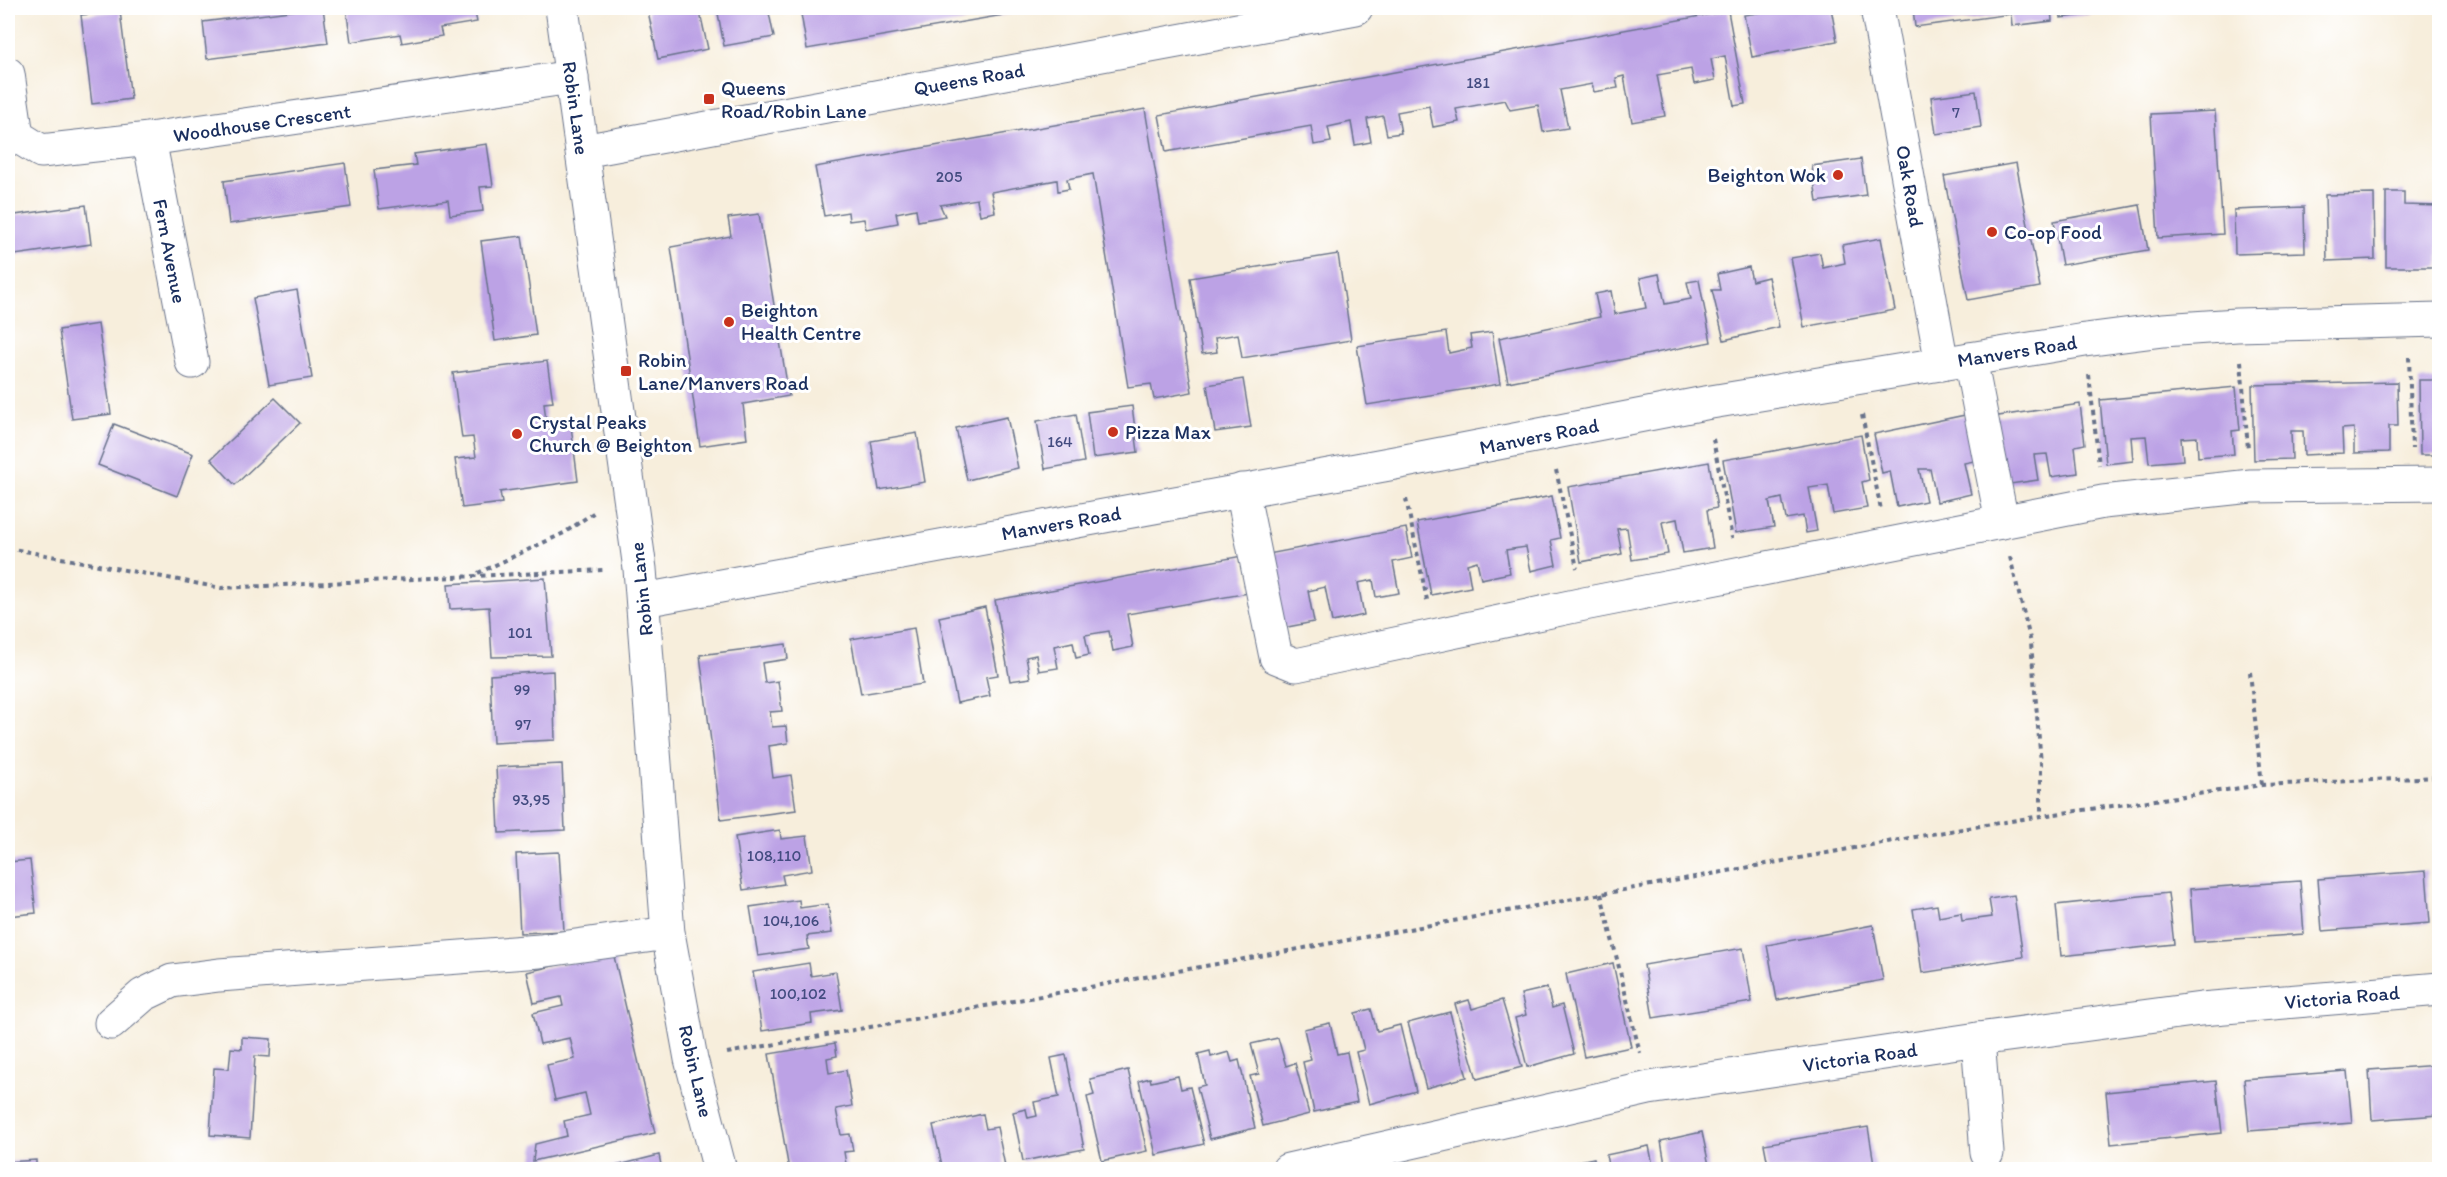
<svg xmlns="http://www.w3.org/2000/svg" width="2447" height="1177" viewBox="0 0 2447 1177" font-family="Itim,sans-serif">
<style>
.building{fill:#bca2e5}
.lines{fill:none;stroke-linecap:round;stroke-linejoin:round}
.minor-casing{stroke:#68728a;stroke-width:35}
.path{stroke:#68728a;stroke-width:4;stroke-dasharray:4.5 4.5;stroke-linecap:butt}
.minor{stroke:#fff;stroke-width:33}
.poi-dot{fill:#c8321e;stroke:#fff;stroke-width:2}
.labels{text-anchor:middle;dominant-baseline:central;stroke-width:6;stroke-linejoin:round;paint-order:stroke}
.number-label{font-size:16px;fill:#434c80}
.street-label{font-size:20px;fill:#1b2f5e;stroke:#fff}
.poi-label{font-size:20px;fill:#1b2f5e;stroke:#fff;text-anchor:start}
</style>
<rect width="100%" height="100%" fill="#fff"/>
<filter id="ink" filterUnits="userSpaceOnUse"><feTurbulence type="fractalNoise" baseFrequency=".0167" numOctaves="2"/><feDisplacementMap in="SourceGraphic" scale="12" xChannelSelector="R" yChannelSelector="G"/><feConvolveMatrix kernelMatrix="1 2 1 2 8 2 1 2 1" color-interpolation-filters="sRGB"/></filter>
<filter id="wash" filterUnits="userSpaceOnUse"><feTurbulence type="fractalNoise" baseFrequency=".008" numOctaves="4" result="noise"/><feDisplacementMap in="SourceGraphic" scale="24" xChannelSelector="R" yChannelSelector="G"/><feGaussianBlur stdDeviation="1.35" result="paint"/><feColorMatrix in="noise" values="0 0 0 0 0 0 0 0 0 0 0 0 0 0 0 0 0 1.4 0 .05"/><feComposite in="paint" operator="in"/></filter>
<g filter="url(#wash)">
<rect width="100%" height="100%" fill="#f7eedc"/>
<g id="blocks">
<g class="building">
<path d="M313,8h10l5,35 -121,16 -4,-37z"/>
<path d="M346,8h128l3,14 -37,6 2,8 -40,7 -2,-9 -49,8z"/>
<path d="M665,8h34l9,41 -50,10 -10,-48z"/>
<path d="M717,8h51l6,29 -50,9z"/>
<path d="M800,8h238v1l-231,40z"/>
<path d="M1788,8h43l6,33 -85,16 -8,-42z"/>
<path d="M1913,8h138l1,13 -40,5 -1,-12 -96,13z"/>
<path d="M2060,8h31l1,6 -31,4z"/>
<path d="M120,11l11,88 -39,5 -11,-89z"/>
<path d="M1728,11l17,93 -11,2 -9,-50 -14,3 4,21 -21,4 -3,-15 -34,6 8,41 -33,6 -8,-46 -8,2 2,10 -24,4 -2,-8 -32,6 8,38 -25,4 -5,-27 -28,5 -5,-10 -49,9 3,13 -26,5 -4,-21 -32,6 4,21 -14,2 -4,-19 -16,3 4,23 -16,3 -4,-23 -23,5 3,15 -17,3 -3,-19 -145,26 -7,-37z"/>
<path d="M1976,91l5,36 -45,7 -5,-37z"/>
<path d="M1145,109l47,283 -38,7 -3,-15 -23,3 -35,-213 -26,5 2,10 -11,2 -1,-11 -66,12 4,20 -15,3 -3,-16 -37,6 5,11 -27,5 -2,-12 -20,4 2,10 -32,6 -2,-10 -15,2 -1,-9 -24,4 -9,-49z"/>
<path d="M2215,111l8,123 -65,4 -7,-124z"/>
<path d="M487,144l6,42 -13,1 3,24 -33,4 -2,-15 -69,9 -5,-39 42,-5 -2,-11z"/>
<path d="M1861,159l5,36 -49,7 -5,-36z"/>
<path d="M345,163l6,44 -122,17 -5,-43z"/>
<path d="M2016,163l24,124 -72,13 -24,-124z"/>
<path d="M2386,192h18v13l35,1v61h-53z"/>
<path d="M2374,194l1,65 -48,2 -2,-66z"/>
<path d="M86,205l5,39 -83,12v-40z"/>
<path d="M2140,205l8,45 -86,15 -8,-44z"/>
<path d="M2304,207l1,45 -70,2 -1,-44z"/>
<path d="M759,214l30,182 -46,8 4,35 -47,7 -29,-199 60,-11 -3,-18z"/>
<path d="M522,236l14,99 -41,6 -14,-100z"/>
<path d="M1881,238l14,72 -91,17 -13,-69 29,-5 3,15 22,-5 -3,-18z"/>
<path d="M1338,254l13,86 -109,18 -4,-24 -23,4 2,14 -15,2 -12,-76z"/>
<path d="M1749,267l3,14 16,-4 11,50 -55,13 -12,-50h8l-3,-16z"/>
<path d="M1659,274l6,30 26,-5 -4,-17 12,-2 12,62 -203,40 -9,-44 101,-21 -5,-23 16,-3 4,23 31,-6 -6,-30z"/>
<path d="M297,290l15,88 -43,7 -16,-87z"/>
<path d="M98,324l13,90 -39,5 -13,-89z"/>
<path d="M1446,332l3,21 23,-5 -2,-13 22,-3 8,52 -133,21 -10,-59z"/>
<path d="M547,361l6,41 -9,1 3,27 24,-4 7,55 -78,11 2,11 -40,5 -7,-49 21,-2 -3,-20 -11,1 -9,-65z"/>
<path d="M1243,379l8,48 -36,5 -8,-47z"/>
<path d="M2419,380h20v75h-19z"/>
<path d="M2397,382l1,44h-9v26l-35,1v-25l-12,1 1,24 -39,2 -1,-24h-12l1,28 -38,1 -2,-75z"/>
<path d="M2236,387l4,43 -8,1 2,23 -36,3 -1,-20 -16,1 2,22 -34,3 -3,-27 -15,1 2,24 -27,3 -6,-64z"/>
<path d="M275,398l25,25 -65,62 -24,-26z"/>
<path d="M2080,404l5,40 -10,2 3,27 -27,4 -4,-23 -13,1 4,25 -35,5 -11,-68z"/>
<path d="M1132,406l6,46 -45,6 -6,-46z"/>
<path d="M1076,414l8,48 -39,7 -8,-48z"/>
<path d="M1970,414l9,46 -15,3 7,31 -34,8 -7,-33h-11l7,32 -29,6 -7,-36 -8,2 -8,-39z"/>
<path d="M1007,417l11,51 -51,12 -11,-52z"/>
<path d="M114,424l79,30 -16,42 -79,-31z"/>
<path d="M917,433l8,49 -46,8 -8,-49z"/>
<path d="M1861,435l8,45 -7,2 5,26 -34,6 -5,-29 -19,3 8,43 -11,2 -3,-17 -17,3 -4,-21 -13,3 5,26 -38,6 -13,-73z"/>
<path d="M1709,462l8,46 -10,2 6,38 -30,5 -6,-34 -15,3 6,32 -36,6 -5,-32 -10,1 5,25 -41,8 -13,-75z"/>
<path d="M1552,496l8,42 -9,2 5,25 -25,6 -5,-24 -20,3 4,23 -29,6 -4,-18 -10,3 4,23 -40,8 -14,-73z"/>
<path d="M1406,528l6,30 -19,4 6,31 -23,4 -3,-17 -15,3 6,32 -32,7 -7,-35 -17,4 6,31 -32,6 -14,-74z"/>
<path d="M1242,556l7,37 -122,21 6,33 -20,4 -4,-20 -24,4 4,20 -13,3 -3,-16 -19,4 4,22 -19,3 -3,-16 -10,2 4,21 -20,3 -15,-81z"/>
<path d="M545,578l6,78 -59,1 -3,-50 -39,2 -2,-25z"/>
<path d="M985,607l13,68 -12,2 4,19 -33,7 -18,-86z"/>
<path d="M914,628l9,56 -62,10 -10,-55z"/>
<path d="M786,644l2,15 -26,4 3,20 13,-2 4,30 -12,1 2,15 14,-1 2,17 -19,3 4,32 18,-3 5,35 -75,10 -21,-165z"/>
<path d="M553,671l2,69 -62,3 -3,-68z"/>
<path d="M562,764l3,66 -66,3 -3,-66z"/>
<path d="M780,830l1,9 26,-3 5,34 -30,5 2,9 -41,6 -8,-53z"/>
<path d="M559,852l5,79 -44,2 -4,-79z"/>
<path d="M30,860l6,53 -28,3v-54z"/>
<path d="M2426,871l4,52 -108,8 -4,-52z"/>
<path d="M2300,881l4,53 -110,8 -4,-53z"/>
<path d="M2168,893l6,51 -113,12 -5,-51z"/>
<path d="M2014,895l9,62 -101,16 -9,-64 24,-4 2,12 22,-4 1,8 30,-4 -3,-18z"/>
<path d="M799,900l1,8 28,-4 4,29 -25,3 2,13 -51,7 -8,-49z"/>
<path d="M1873,925l10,55 -106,20 -10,-55z"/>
<path d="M1743,948l9,54 -99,16 -9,-53z"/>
<path d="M613,952l42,181 -122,28 2,-17 32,-8 -3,-15 26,-6 -5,-22 -30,7 -8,-35 28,-6 -5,-21 -30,6 -7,-31 30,-7 -2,-9 -27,6 -7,-31z"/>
<path d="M809,963l2,13 25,-4 6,38 -31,4 1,9 -50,8 -9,-59z"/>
<path d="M1613,963l18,84 -47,10 -18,-83z"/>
<path d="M1547,988l5,20 10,-3 12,49 -47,13 -12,-49 11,-3 -5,-21z"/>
<path d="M1469,1000l3,9 30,-9 20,67 -45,12 -22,-75z"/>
<path d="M1371,1009l6,22 23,-6 16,66 -47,13 -13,-52 8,-2 -9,-37z"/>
<path d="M1450,1012l17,65 -41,11 -18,-65z"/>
<path d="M1330,1023l7,31 10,-2 10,50 -43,10 -11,-50 8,-2 -7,-31z"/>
<path d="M242,1037l29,2 -1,18 -15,-1 -5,82 -40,-3 4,-67 15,1 2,-21 11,1z"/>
<path d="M1278,1038l8,28 9,-3 14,51 -46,12 -13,-50 9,-2 -8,-30z"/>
<path d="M835,1043l2,13 -10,2 2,15 17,-3 6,36 -16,3 5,26 9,-1 3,17 -9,1 3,18h-58l-20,-116z"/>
<path d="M1210,1051l1,6 18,-5 3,10 7,-2 16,68 -45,11 -13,-52 8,-2 -7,-31z"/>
<path d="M1066,1055l18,94 -61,12 -10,-49 13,-3 2,9 9,-2 -3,-14 25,-5 -8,-39z"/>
<path d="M2439,1065v50l-67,5 -3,-50z"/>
<path d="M1128,1070l19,81 -45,10 -15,-64 7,-2 -4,-16z"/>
<path d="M2347,1071l5,52 -103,8 -5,-52z"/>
<path d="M1178,1076l3,13 9,-2 14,57 -48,11 -17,-74 11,-3 1,4z"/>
<path d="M2216,1081l6,52 -111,11 -5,-52z"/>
<path d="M983,1114l3,15 11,-2 8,39 -18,4h-44l-10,-45z"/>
<path d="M1868,1127l7,43h-106l-5,-26z"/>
<path d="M1702,1132l8,38h-44l-5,-29z"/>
<path d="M1649,1146l5,24h-45l-3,-15z"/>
<path d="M659,1155l3,15h-59v-1z"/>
<path d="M1594,1158l2,12h-46v-3z"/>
<path d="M36,1160v10h-28v-8z"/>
</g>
</g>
</g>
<g filter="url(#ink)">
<use href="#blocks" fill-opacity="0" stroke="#68728a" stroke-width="1.5"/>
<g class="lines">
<defs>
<g id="minor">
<path d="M562,8l78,561 28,364 23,126 29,111"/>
<path d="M1877,8l65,356"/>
<path d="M8,74l9,62 24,15 108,-12 423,-62"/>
<path d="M149,139l43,223"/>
<path d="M583,151l773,-143"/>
<path d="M1970,359l32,163"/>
<path d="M1242,490l34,167 20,8 288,-61 519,-102 148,-16 189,-2"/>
<path d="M644,600l756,-138 305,-59 380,-63 78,-10 74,-5 203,-5"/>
<path d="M111,1023l32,-28 29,-14 47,-6 321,-24 128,-18"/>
<path d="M1978,1039l9,114"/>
<path d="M1288,1170l361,-82 329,-49 223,-30 239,-20"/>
</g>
</defs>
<use href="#minor" class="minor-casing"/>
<g class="path">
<path d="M2409,357l3,92"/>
<path d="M2241,361l7,88"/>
<path d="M2089,375l10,90"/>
<path d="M1862,415l19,95"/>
<path d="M1713,439l19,99"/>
<path d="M1556,470l21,98"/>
<path d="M1406,499l21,101"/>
<path d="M8,548l213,40 382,-18"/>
<path d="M2010,557l21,86 10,120v53"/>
<path d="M478,573l86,-40 32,-22"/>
<path d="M2250,672l12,113"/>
<path d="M2437,777l3,34"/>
<path d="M1601,894l39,159"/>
<path d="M727,1053l1199,-218 115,-19 221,-31 178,-8"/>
</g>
<use href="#minor" class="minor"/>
</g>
</g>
<g class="poi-dot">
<rect x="703" y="93" width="12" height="12" rx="3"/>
<circle cx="1838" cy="175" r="6"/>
<circle cx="1992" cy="232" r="6"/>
<circle cx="729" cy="322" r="6"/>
<rect x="620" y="365" width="12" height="12" rx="3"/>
<circle cx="1113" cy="432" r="6"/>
<circle cx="517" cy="434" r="6"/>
</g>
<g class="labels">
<g class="number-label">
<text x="1478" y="82">181</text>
<text x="1956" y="112">7</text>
<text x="949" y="176">205</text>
<text x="1060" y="441">164</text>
<text x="520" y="632">101</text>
<text x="522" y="689">99</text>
<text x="523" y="724">97</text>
<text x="531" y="799">93,95</text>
<text x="774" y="855">108,110</text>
<text x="791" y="920">104,106</text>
<text x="798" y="993">100,102</text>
</g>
<g class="street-label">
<text transform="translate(969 79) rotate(-10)">Queens Road</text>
<text transform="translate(576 108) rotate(82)">Robin Lane</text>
<text transform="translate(262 123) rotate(-8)">Woodhouse Crescent</text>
<text transform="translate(1910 186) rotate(80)">Oak Road</text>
<text transform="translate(170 251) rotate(79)">Fern Avenue</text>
<text transform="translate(2017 351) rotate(-9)">Manvers Road</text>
<text transform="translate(1539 436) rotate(-11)">Manvers Road</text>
<text transform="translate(1061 523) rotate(-10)">Manvers Road</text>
<text transform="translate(641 589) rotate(-96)">Robin Lane</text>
<text transform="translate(2342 997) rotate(-5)">Victoria Road</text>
<text transform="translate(1860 1057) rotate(-8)">Victoria Road</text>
<text transform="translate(696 1071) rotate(77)">Robin Lane</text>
</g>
<g class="poi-label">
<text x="721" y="88">Queens<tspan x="721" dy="23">Road/Robin Lane</tspan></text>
<text x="1826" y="175" text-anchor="end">Beighton Wok</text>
<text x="2004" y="232">Co-op Food</text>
<text x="741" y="310">Beighton<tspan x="741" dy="23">Health Centre</tspan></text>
<text x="638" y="360">Robin<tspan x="638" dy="23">Lane/Manvers Road</tspan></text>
<text x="529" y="422">Crystal Peaks<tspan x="529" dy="23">Church @ Beighton</tspan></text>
<text x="1125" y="432">Pizza Max</text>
</g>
</g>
<rect width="2447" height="1177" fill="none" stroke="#fff" stroke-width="30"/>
</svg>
